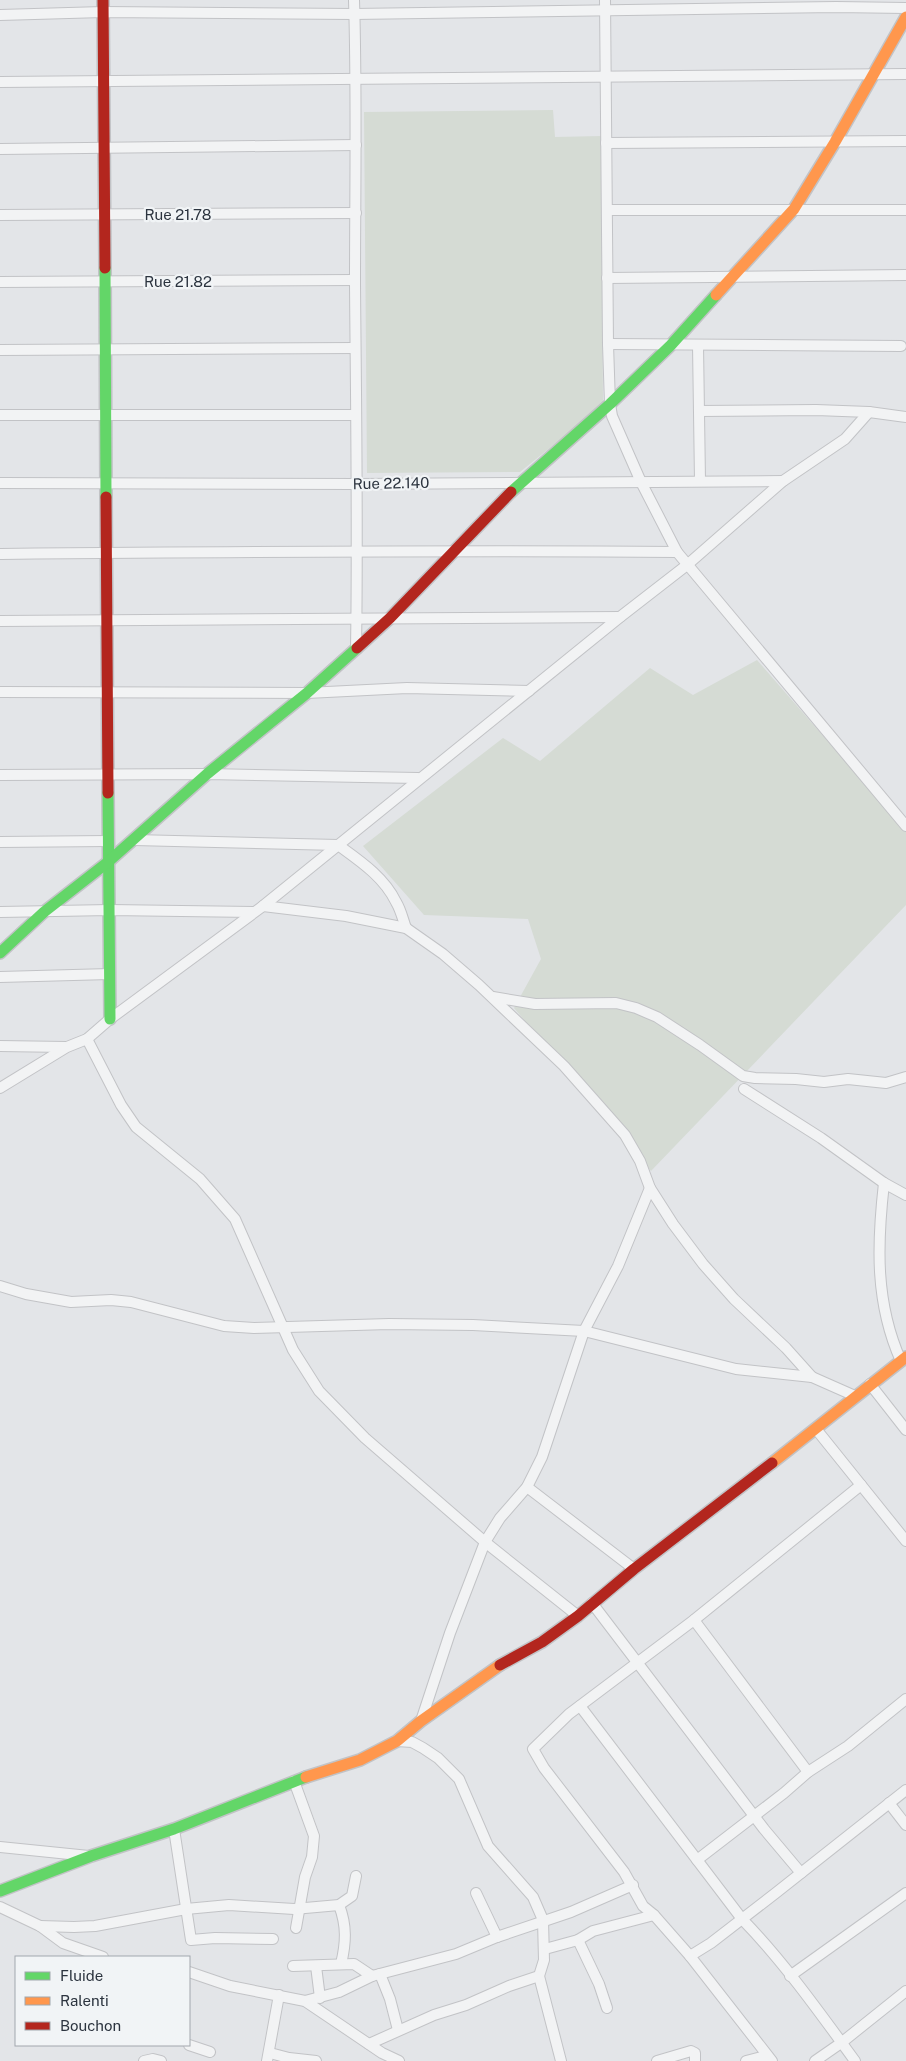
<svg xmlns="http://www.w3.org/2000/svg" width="906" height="2061" viewBox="0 0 906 2061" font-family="'Public Sans',sans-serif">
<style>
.green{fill:#d5dbd4}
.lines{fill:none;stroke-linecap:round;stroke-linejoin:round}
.street-casing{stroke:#c2c3c6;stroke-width:12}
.fast-casing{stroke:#c2c3c6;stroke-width:14}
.slow-casing{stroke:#c2c3c6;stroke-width:14}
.jam-casing{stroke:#c2c3c6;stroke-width:14}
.street{stroke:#f2f3f4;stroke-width:10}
.fast{stroke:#63d668;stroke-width:11}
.slow{stroke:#ff974d;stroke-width:11}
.jam{stroke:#b3261e;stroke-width:11}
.labels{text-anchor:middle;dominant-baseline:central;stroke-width:4.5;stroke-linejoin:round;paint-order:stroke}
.street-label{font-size:15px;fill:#2c343f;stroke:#f1f4f6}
</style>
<rect width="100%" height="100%" fill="#e3e5e8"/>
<g class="green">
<path d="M553,110l2,27 46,-1 2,269 -83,67 -153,1 -3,-361z"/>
<path d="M757,660l149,171v74l-255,266 -137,-163 27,-49 -13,-40 -104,-4 -61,-69 140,-108 37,23 110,-93 43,27z"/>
</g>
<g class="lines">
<defs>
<g id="street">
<path d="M354,0c3,95 1,190 1,284 1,122 3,243 1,365"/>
<path d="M605,0l3,344 2,60 2,12 29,66 36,70 229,274"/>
<path d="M0,15l103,-3 251,2 482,-7 70,1"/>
<path d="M0,82l906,-8"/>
<path d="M606,143l300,-2"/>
<path d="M0,149l356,-4"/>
<path d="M607,210h299"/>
<path d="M0,215l356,-2"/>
<path d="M607,278l299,-3"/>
<path d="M0,282l355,-2"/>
<path d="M608,344l293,2"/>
<path d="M698,345l2,136"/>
<path d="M0,350l355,-2"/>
<path d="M699,411l117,-1 53,2 37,5"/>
<path d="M0,415h356"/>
<path d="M0,483l357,1 426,-3"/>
<path d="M0,554c226,-2 451,-4 677,-2"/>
<path d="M0,621l620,-4"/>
<path d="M0,692l307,1 100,-5 122,3"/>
<path d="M0,775l207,-1 211,4"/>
<path d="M134,840l204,5c22,16 46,32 58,57 5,8 7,18 10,26"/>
<path d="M0,842l108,-1"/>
<path d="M263,906l83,10 60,12 37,26 36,31 85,81 61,69 15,26 10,27 23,36 30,40 31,35 52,49 26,29"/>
<path d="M0,912l110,-2 143,2"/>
<path d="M0,977l110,-3"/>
<path d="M493,997l42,7 81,-1 20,5 21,9 43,28 43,31 12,2 41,1 28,3 24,-3 38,4 20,-6"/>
<path d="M87,1039l34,66 15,22 64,52 35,40 58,131 26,41 46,47 120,104 93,74"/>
<path d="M0,1046l66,1"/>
<path d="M0,1088l67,-41 20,-8 23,-20 153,-113 357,-289 67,-52 96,-84 62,-42 24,-27"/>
<path d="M744,1089l77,49 63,45 22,12"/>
<path d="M884,1183c-7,62 -9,120 17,178"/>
<path d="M0,1286l26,8 45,8 40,-2 20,2 93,24 30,2 135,-4 84,1 111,6 152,38 76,8 43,19"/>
<path d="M870,1384l36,46"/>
<path d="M816,1429l90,112"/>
<path d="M527,1487l107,82"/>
<path d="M592,1603l172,226 37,44"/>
<path d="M694,1620l114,152"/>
<path d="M580,1706l162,213c41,42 78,94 113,142"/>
<path d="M421,1721l29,-88 35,-91 15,-24 27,-31 15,-30 42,-126 34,-65 32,-78"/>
<path d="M397,1741l15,1 11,6 15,10 21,21 29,67 45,51 10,23 1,40 -5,16 22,85"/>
<path d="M294,1781l20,55 -2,21 -7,20 -9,51"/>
<path d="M889,1803l17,22"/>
<path d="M174,1829l17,111 24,-2 58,1"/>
<path d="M0,1847l89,9"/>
<path d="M697,1860l87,-67 24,-21 40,-26 58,-47"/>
<path d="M476,1893l21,44"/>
<path d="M339,1905c8,21 7,38 2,59"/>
<path d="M0,1907l40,19 23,17 40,14"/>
<path d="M40,1926l34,1 21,-1 91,-17 43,-4 65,4 45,-4 13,-9 4,-20"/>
<path d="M578,1940l21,44 8,24"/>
<path d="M545,1949l33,-9 15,-9 61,-16"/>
<path d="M690,1956l21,-13 66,-51 129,-102"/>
<path d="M293,1966l61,-2 18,12"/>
<path d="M316,1966l4,32"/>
<path d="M189,1972l41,14 75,15 77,52 17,8"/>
<path d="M380,1974l10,25 8,31"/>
<path d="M790,1976l116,-83"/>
<path d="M305,2001l34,-9 33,-16 84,-22 41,-17 74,-25 62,-27"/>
<path d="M369,2044l65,-29 32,-10 43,-19 30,-10"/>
<path d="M189,2045l21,7"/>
<path d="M270,2053l19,5 27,3"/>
<path d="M144,2061l9,-2 8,2"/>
<path d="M267,2061l12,-66"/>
<path d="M657,2061l34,-10 4,2v8"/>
<path d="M746,2061l20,-5"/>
<path d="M772,2061l-82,-105 -36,-41 -11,-9 -19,-34 -80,-104 -11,-19 36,-35 125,-94 167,-135"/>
<path d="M815,2061l26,-18 65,-52"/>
</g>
<g id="fast">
<path d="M105,268l1,229"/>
<path d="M511,492l99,-88 61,-59 45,-50"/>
<path d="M108,793l2,226"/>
<path d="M0,953l44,-41 64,-50 99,-88 100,-81 50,-45"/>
<path d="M0,1891l91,-35 83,-27 132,-52"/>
</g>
<g id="slow">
<path d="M716,295l78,-86 41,-67 71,-125"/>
<path d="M772,1463l134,-106"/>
<path d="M306,1777l54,-17 37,-19 24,-20 79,-56"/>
</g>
<g id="jam">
<path d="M103,0l2,268"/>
<path d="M106,497l2,296"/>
<path d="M357,648l33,-30 121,-126"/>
<path d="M500,1665l42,-23 36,-26 56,-47 138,-106"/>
</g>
</defs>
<use href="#street" class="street-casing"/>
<use href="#fast" class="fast-casing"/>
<use href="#slow" class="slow-casing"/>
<use href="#jam" class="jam-casing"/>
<use href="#street" class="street"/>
<use href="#fast" class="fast"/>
<use href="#slow" class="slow"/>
<use href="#jam" class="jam"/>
</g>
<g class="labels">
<g class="street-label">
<text x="178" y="214">Rue 21.78</text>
<text x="178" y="281">Rue 21.82</text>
<text transform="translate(391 483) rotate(-1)">Rue 22.140</text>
</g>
</g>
<rect x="15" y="1956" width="175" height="90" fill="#f1f4f6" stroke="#a2a7ad"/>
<rect x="25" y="1972" width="25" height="8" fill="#63d668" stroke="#a2a7ad"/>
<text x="60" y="1981" font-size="15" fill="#2c343f">Fluide</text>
<rect x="25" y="1997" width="25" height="8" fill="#ff974d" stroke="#a2a7ad"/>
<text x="60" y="2006" font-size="15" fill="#2c343f">Ralenti</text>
<rect x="25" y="2022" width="25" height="8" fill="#b3261e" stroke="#a2a7ad"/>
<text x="60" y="2031" font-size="15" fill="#2c343f">Bouchon</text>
</svg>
